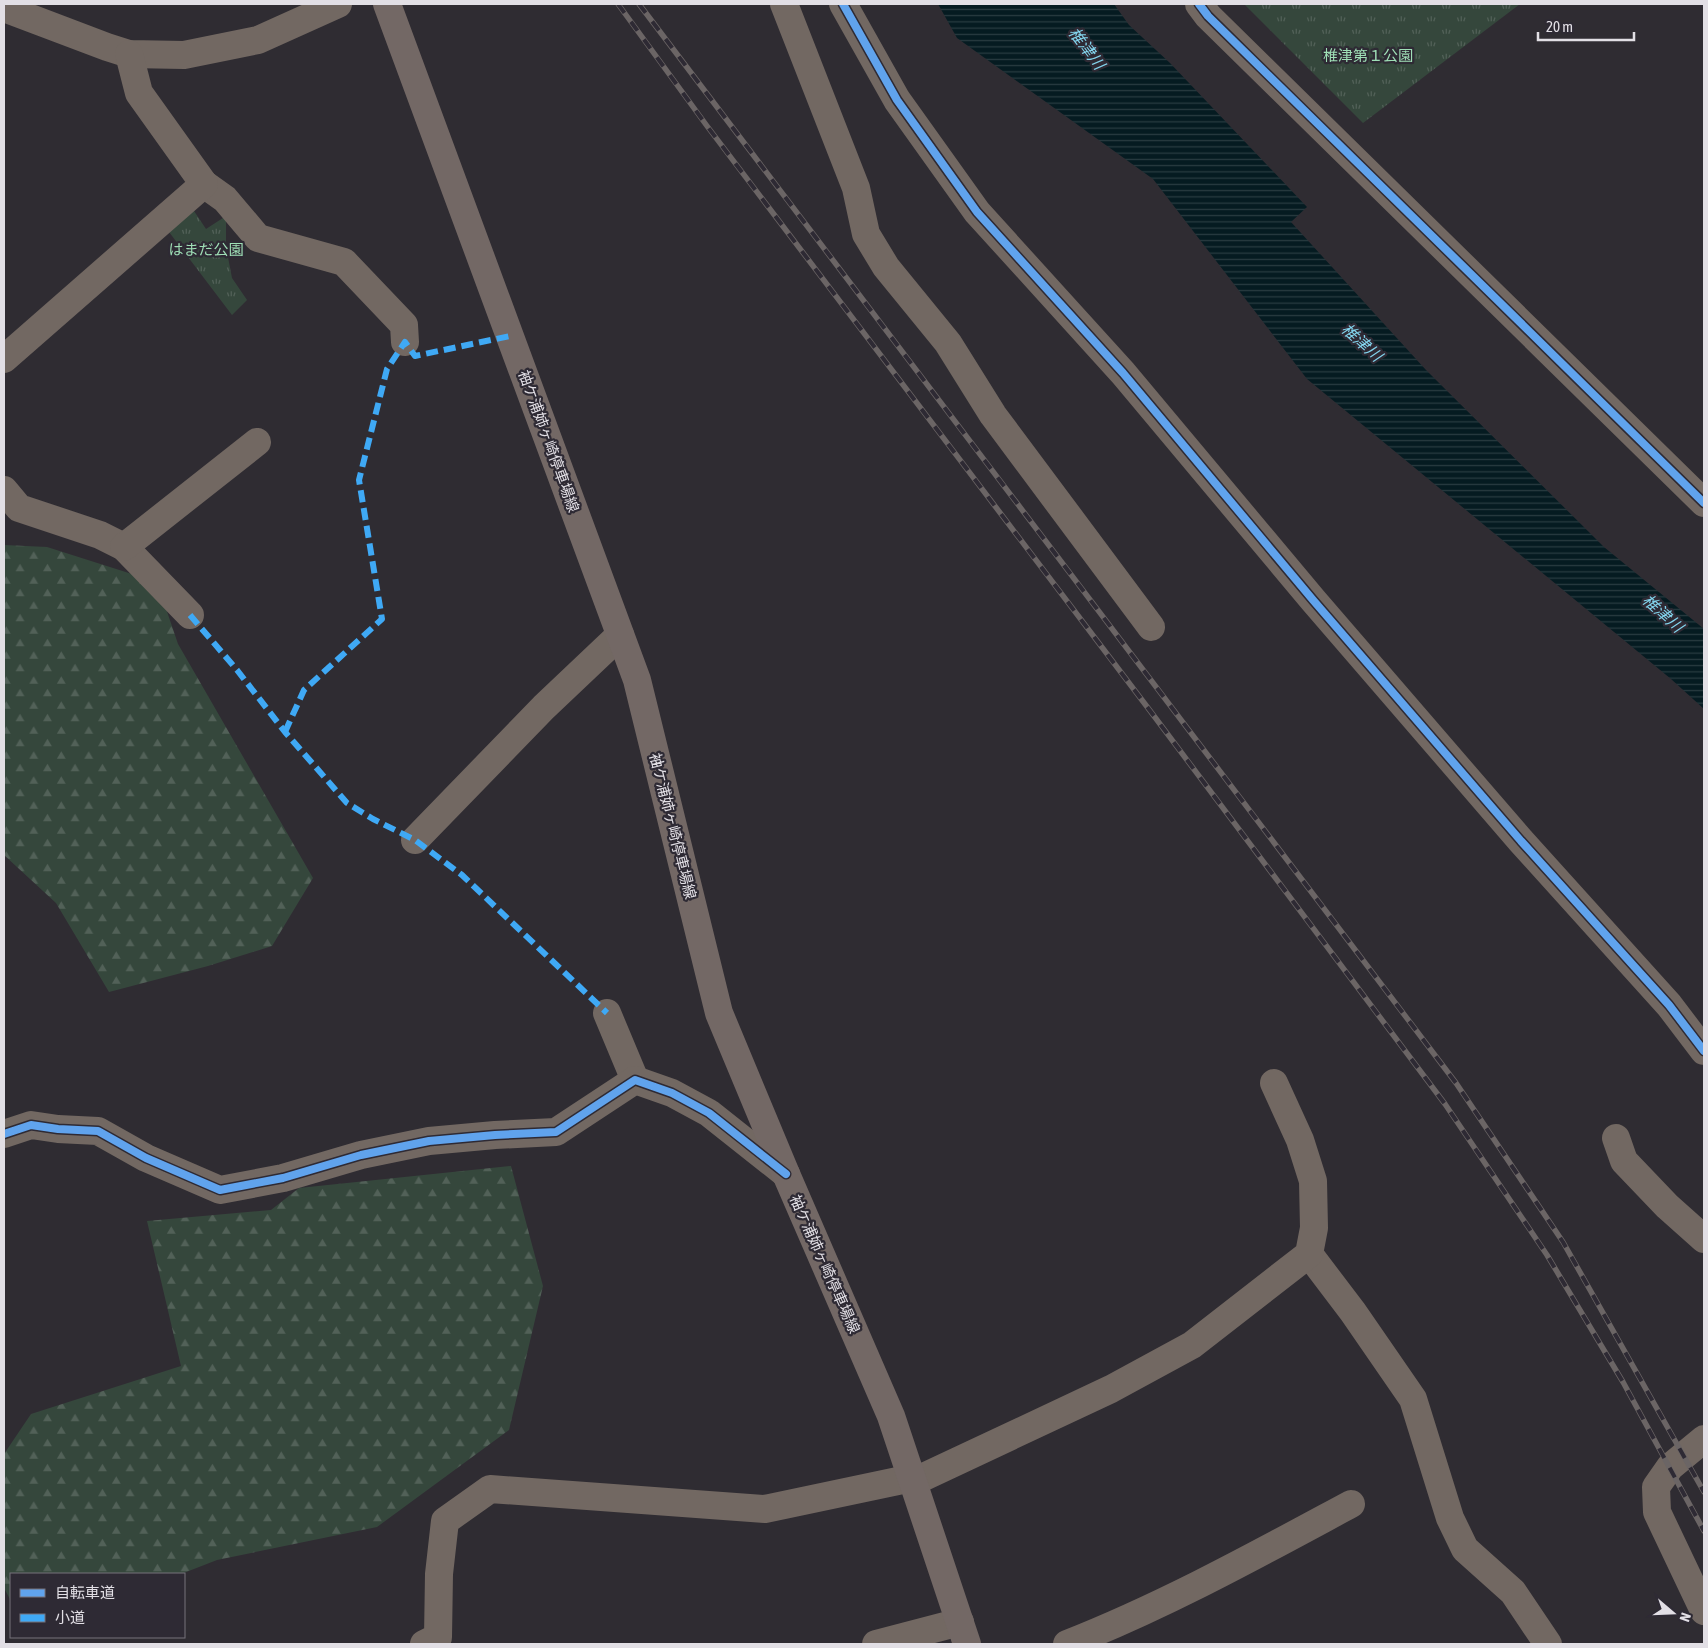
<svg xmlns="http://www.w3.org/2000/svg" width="1708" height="1648" viewBox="0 0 1708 1648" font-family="'Asap Condensed','Noto Sans JP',sans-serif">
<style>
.forest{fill:url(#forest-firs)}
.park{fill:url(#park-tufts)}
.water{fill:url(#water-rules)}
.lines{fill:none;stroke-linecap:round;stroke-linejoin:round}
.minor{stroke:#726862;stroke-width:28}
.major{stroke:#736865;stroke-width:28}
.rail-casing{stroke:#6b6565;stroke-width:5.5}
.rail{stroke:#2e2a34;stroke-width:4;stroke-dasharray:11;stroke-linecap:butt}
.quiet{stroke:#3fa9f5;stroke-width:6;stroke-dasharray:12 6;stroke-linecap:butt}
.cycleway-casing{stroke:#2e2a34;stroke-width:11}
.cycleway{stroke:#60a3ed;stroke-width:8}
.labels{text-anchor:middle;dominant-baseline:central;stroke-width:4.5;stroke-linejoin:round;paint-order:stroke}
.park-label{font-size:15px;fill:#9fdfb6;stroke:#2e2a34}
.street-label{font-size:15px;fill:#e2dfe5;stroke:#2e2a34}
.water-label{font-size:16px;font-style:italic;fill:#83d5ee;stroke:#2e2a34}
</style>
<defs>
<pattern id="forest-firs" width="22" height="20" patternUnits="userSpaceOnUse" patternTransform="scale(1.25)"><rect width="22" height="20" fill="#35473c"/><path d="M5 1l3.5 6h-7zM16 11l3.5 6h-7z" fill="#526158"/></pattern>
<pattern id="park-tufts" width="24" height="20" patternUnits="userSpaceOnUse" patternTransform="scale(1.25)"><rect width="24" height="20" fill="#35473c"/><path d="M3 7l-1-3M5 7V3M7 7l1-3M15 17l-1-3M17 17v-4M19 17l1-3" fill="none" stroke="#526158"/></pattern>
<pattern id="water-rules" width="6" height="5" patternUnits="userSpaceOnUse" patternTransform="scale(1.25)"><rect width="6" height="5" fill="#051b21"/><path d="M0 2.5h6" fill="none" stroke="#293c41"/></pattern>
</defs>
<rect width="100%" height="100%" fill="#2f2c32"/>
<g class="forest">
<path d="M4,545l43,2 110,35 21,62 135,234 -41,68 -64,20 -99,26 -53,-89 -52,-48z"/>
<path d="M511,1166l32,120 -34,144 -132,97 -160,33 -36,14h-170v27l-7,-13v-134l27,-40 150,-48 -34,-145 124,-11 28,-22z"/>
</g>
<g class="park">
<path d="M1244,4h276l-157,119z"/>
<path d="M190,205l16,24 20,-13v31l6,31 15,22 -15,15 -66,-87z"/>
</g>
<path class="water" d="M938,4h176l15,21 41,38 137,144 -16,15 135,148 178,177 100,82v80l-33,-30 -364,-300 -154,-200 -196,-141z"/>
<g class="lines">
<g class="minor">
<path d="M784,4l72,184 10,46 20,33 62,76 45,72 158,212"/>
<path d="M843,4l54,96 80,112 146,161 190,227 208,241 148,164 35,46"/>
<path d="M1199,4l9,12 496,487"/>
<path d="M4,8l103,39 22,7 55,1 74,-15 80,-36"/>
<path d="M204,184l21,15 33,39 86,24 60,63 1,17"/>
<path d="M4,359l200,-175 -65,-91 -10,-39"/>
<path d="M4,490l15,18 81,27 24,12 66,68"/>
<path d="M124,547l133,-105"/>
<path d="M415,840l129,-133 76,-72"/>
<path d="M607,1013l28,67"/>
<path d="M4,1134l27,-9 27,4 40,2 48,27 74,32 63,-12 78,-23 68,-14 66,-6 61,-3 79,-52 37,13 37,20 77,61"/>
<path d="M1616,1138l8,23 43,45 37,33"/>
<path d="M1309,1254l44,58 60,87 37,119 15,31 48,43 35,52"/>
<path d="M1704,1439l-34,28 -14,20 1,25 47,99"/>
<path d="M913,1482l198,-93 81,-44 117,-91 5,-26 -1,-47 -13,-41 -26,-57"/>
<path d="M424,1644l14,-7 1,-63 6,-53 45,-32 275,20 147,-31"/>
<path d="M876,1644l84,-22"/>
<path d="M1067,1644c99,-39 191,-90 284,-140"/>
</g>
<path class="major" d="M387,4l250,676 82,333 67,161 105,242 76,228"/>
<defs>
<g id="rail">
<path d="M618,4l89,122 441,582 297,396 102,151 76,127 81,149"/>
<path d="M639,4l817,1079 107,159 141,250"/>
</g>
</defs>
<use href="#rail" class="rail-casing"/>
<use href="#rail" class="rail"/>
<g class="quiet">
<path d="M190,615l47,55 48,62 62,71 26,16 42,21 47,35 145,138"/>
<path d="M285,732l19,-42 78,-71 -23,-139 28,-111 18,-27 10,14 95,-20"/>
</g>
<defs>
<g id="cycleway">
<path d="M843,4l54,96 80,112 146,161 190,227 208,241 148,164 35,46"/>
<path d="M1199,4l9,12 496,487"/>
<path d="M4,1134l27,-9 27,4 40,2 48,27 74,32 63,-12 78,-23 68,-14 66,-6 61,-3 79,-52 37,13 37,20 77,61"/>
</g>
</defs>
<use href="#cycleway" class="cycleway-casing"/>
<use href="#cycleway" class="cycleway"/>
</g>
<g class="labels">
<g class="park-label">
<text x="1368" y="55">椎津第１公園</text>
<text x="206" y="249">はまだ公園</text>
</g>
<g class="street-label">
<text transform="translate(549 441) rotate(70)">袖ケ浦姉ヶ崎停車場線</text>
<text transform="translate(673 826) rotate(76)">袖ケ浦姉ヶ崎停車場線</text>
<text transform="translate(825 1264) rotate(66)">袖ケ浦姉ヶ崎停車場線</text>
</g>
<g class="water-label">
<text transform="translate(1087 48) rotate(53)">椎津川</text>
<text transform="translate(1362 342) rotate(42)">椎津川</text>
<text transform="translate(1663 613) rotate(42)">椎津川</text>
</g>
</g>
<rect width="1708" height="1648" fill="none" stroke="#e2dfe5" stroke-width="10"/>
<rect x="10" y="1573" width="175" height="65" fill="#2e2a34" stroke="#76727b"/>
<rect x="20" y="1589" width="25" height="8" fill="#60a3ed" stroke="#76727b"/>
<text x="55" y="1598" font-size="15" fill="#e2dfe5">自転車道</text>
<rect x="20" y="1614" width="25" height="8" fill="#3fa9f5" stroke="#76727b"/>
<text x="55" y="1623" font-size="15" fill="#e2dfe5">小道</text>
<g transform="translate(1673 1613) rotate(109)" stroke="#2e2a34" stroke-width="4" paint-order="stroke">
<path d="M0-4L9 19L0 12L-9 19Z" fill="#e2dfe5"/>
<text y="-8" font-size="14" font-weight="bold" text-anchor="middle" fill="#e2dfe5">N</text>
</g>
<path d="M1538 32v8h96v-8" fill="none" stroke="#e2dfe5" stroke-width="2.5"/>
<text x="1546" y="32" font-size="15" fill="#e2dfe5" stroke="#2e2a34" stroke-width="4" paint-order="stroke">20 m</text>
</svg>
